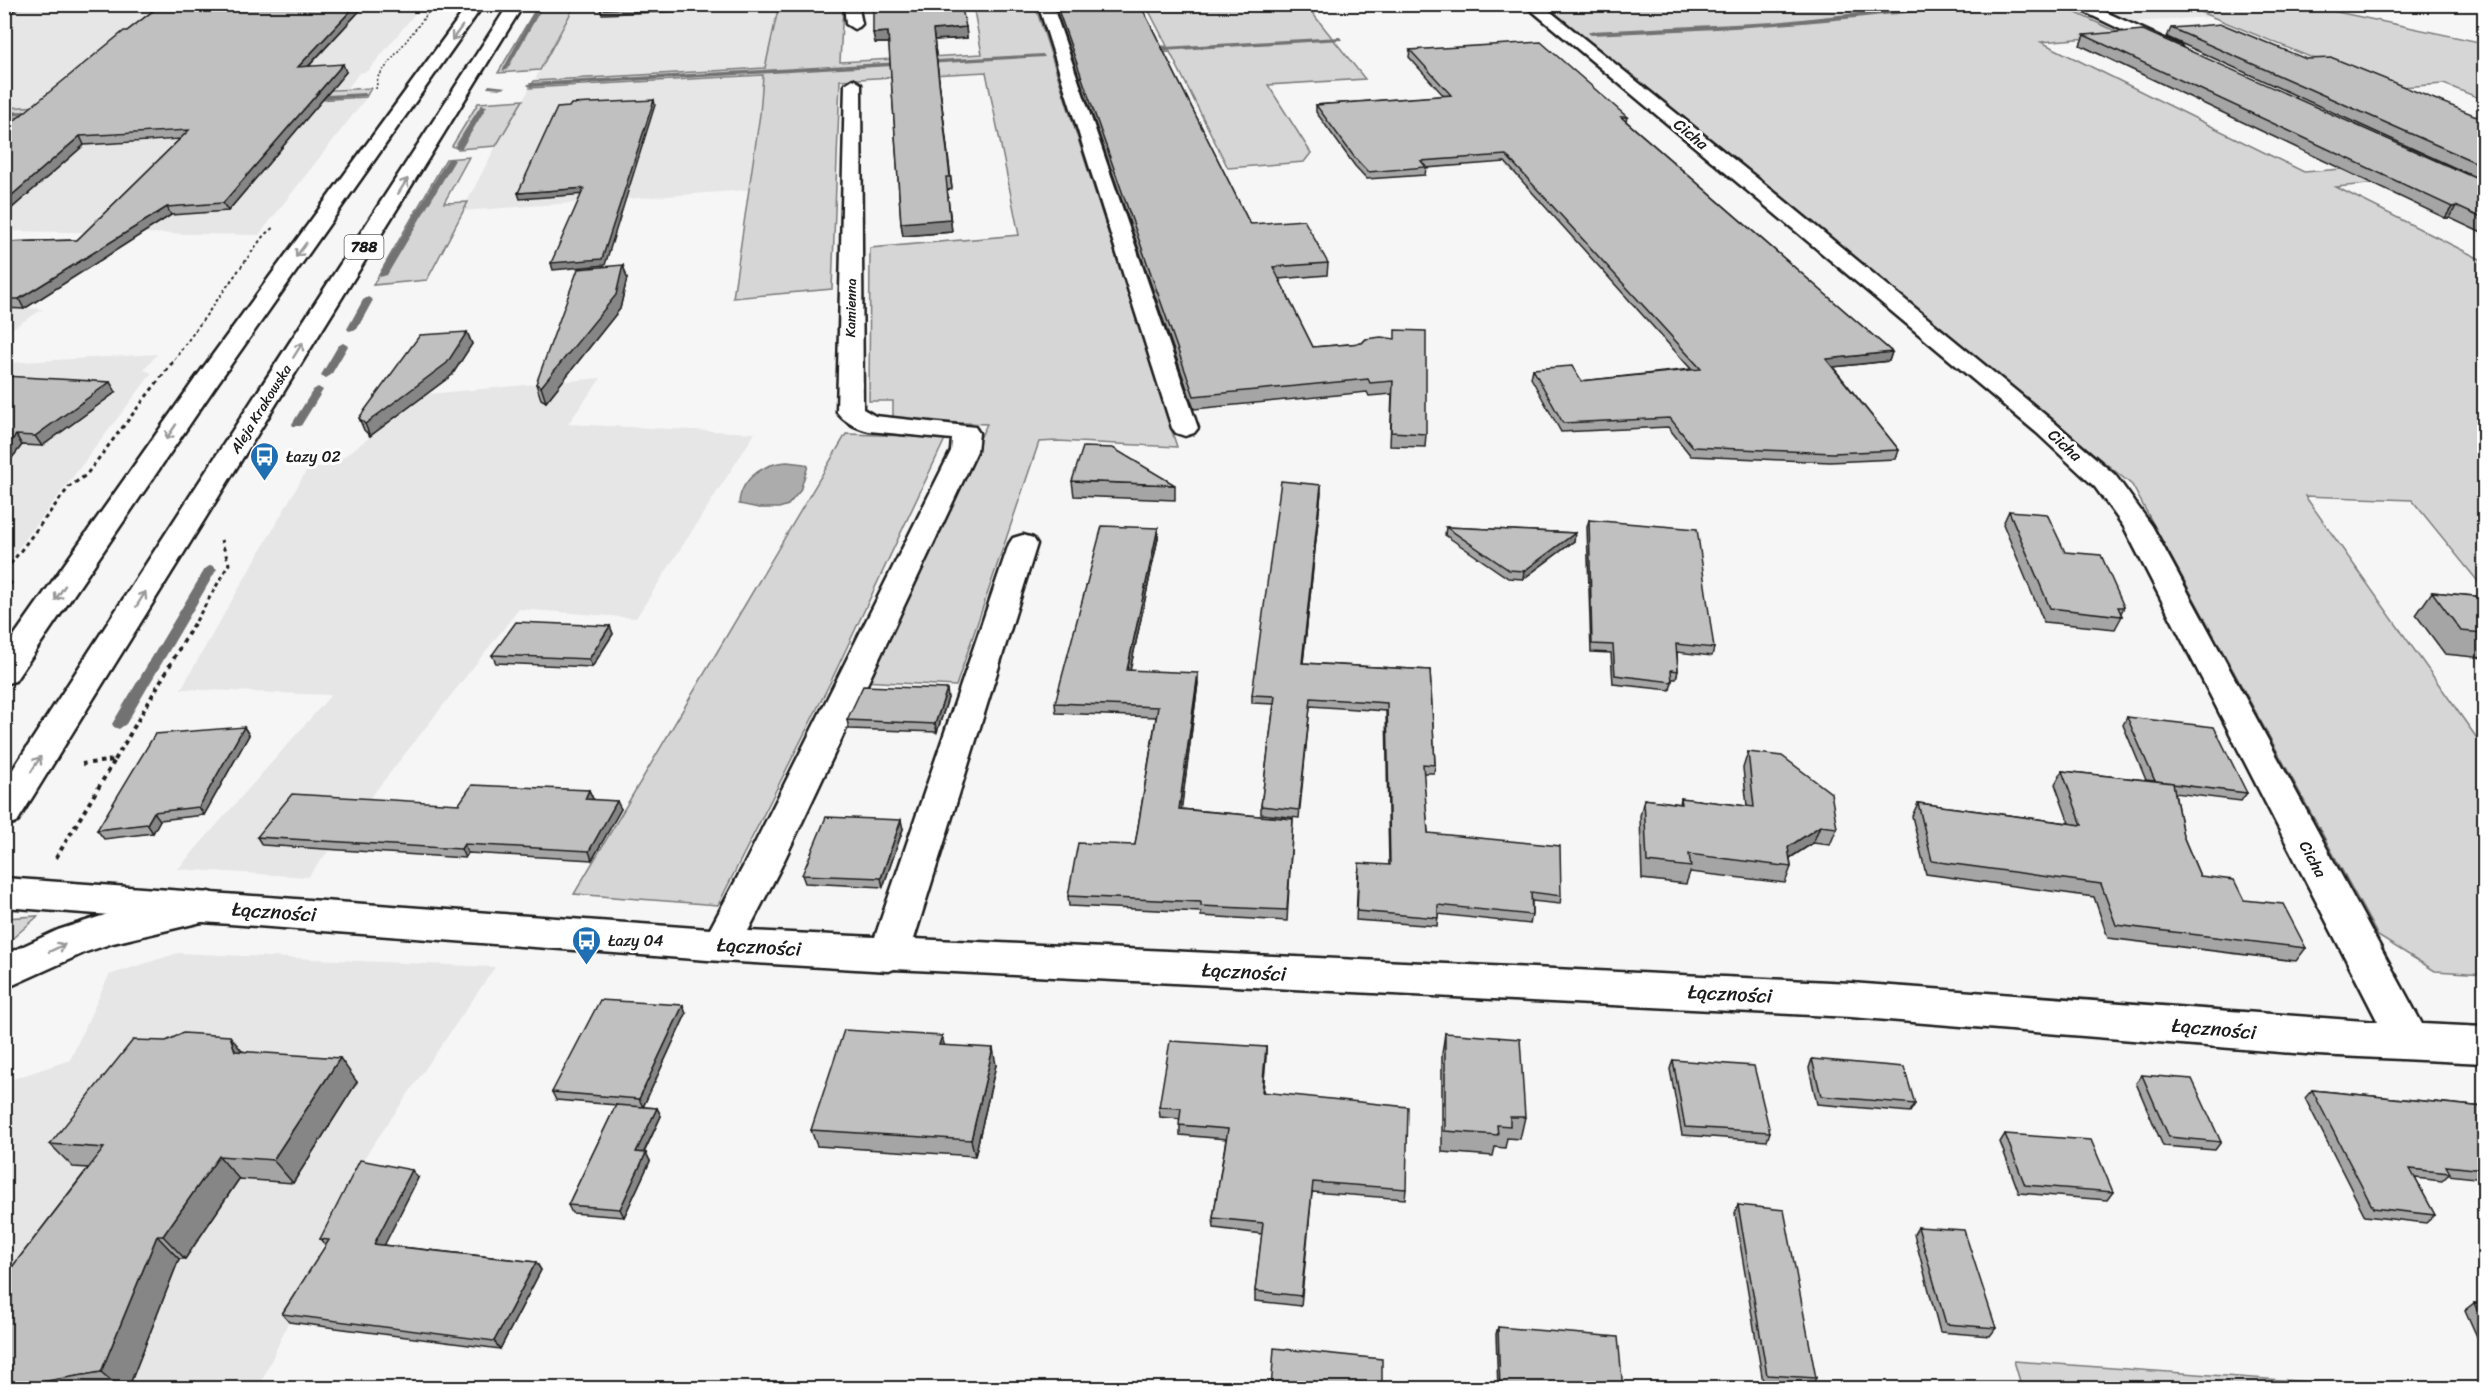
<svg xmlns="http://www.w3.org/2000/svg" width="2489" height="1393" viewBox="0 0 2489 1393" font-family="Sriracha,sans-serif">
<style>
.built{fill:#e6e6e6}
.green{fill:#d6d6d6;stroke:#797979;stroke-width:1.5}
.water{fill:#acacac;stroke:#727272;stroke-width:1.5}
.lines{fill:none;stroke-linecap:round;stroke-linejoin:round}
.stream{fill:#727272;fill-rule:evenodd}
.minor-casing{stroke:#1c1c1c;stroke-width:5}
.major-casing{stroke:#1c1c1c;stroke-width:5}
.path-far3{stroke:#1c1c1c;stroke-width:1.5;stroke-dasharray:2 2;stroke-linecap:butt}
.path-far2{stroke:#1c1c1c;stroke-width:2;stroke-dasharray:3 3;stroke-linecap:butt}
.path-far1{stroke:#1c1c1c;stroke-width:3;stroke-dasharray:4 4;stroke-linecap:butt}
.path{stroke:#1c1c1c;stroke-width:4;stroke-dasharray:4.5 4.5;stroke-linecap:butt}
.minor{fill:#fff;fill-rule:evenodd}
.major{fill:#fff;fill-rule:evenodd}
.wall{fill:#a5a5a5;stroke:#1c1c1c;stroke-width:1.5}
.shaded-wall{fill:#868686;stroke:#1c1c1c;stroke-width:1.5}
.building{fill:#c0c0c0;stroke:#1c1c1c;stroke-width:1.5}
.oneway{stroke:#999}
.labels{text-anchor:middle;dominant-baseline:central;stroke-width:6;stroke-linejoin:round;paint-order:stroke}
.far-street-label{font-size:14px;fill:#1c1c1c;stroke:#fff}
.shield{fill:#fff;stroke:#606060;stroke-width:1.5}
.shield-label{font-size:15px;font-weight:bold;fill:#1c1c1c}
.street-label{font-size:16px;fill:#1c1c1c;stroke:#fff}
.poi-label{font-size:16px;fill:#1c1c1c;stroke:#fff;text-anchor:start}
.near-street-label{font-size:20px;fill:#1c1c1c;stroke:#fff}
</style>
<rect width="100%" height="100%" fill="#f6f6f6"/>
<filter id="ink" filterUnits="userSpaceOnUse"><feTurbulence type="fractalNoise" baseFrequency=".0167" numOctaves="2"/><feDisplacementMap in="SourceGraphic" scale="12" xChannelSelector="R" yChannelSelector="G"/><feConvolveMatrix kernelMatrix="1 2 1 2 8 2 1 2 1" color-interpolation-filters="sRGB"/></filter>
<g filter="url(#ink)">
<g class="built">
<path d="M5,5h417l-54,66 -9,2 -11,15 -343,20z"/>
<path d="M575,5h204l-14,63 -231,13z"/>
<path d="M2094,5h89l30,12 -80,5z"/>
<path d="M763,75l-3,39 -12,76 -286,21 34,-65 34,-58z"/>
<path d="M367,97l-108,138 -254,-4v-113z"/>
<path d="M5,307l38,2 -38,24z"/>
<path d="M157,354l-13,16 8,3 -147,193v-203z"/>
<path d="M601,378l-33,46 187,9 -119,185 -117,-9 -211,268 -130,-8 153,-174 -150,-6 127,-221 23,-2 97,-72z"/>
<path d="M178,953l317,14 -139,203 -97,218h-254l-1,-306 66,-22 39,-85z"/>
</g>
<g class="green">
<path d="M538,5h37l-35,65 -42,3z"/>
<path d="M779,5h64l-3,57 142,-8 -9,-49h62l142,442 -120,-6 -18,1 -83,244 -94,-5 125,-257 -94,-4v-19h-24l1,-153 149,-13 -33,-163 -146,8 -8,209 -99,9 27,-184 3,-39 -233,13 4,-7 231,-13z"/>
<path d="M1146,5h160l59,74 -97,6 43,68 -7,9 -76,6 -58,-116 -97,6 -2,-7 96,-5z"/>
<path d="M1544,5h515l65,30 -83,7 263,130 76,-6 31,14 -75,7 148,74v328l-72,-89 -107,-4 179,252v226l-49,-3 -57,-35 -246,-451z"/>
<path d="M2183,5h121l180,38v57l-40,-16 -58,4z"/>
<path d="M371,88l-5,9 -361,21v-10z"/>
<path d="M523,100l-27,46 -38,3 -6,-3 26,-43z"/>
<path d="M469,157l-25,46 24,-1 -41,78 -54,5 73,-126z"/>
<path d="M846,434l100,3 -114,242 -114,226 -144,-11z"/>
<path d="M38,916l-33,29v1v-28z"/>
<path d="M2014,1361l367,26 1,1h-360z"/>
</g>
<path class="water" d="M787,462l17,2 4,2 -8,25 -12,14 -9,3h-20l-20,-4c1,-25 25,-41 48,-42z"/>
<g class="lines">
<g class="stream">
<path d="M538,4h6l-37,66 -5,1z"/>
<path d="M1940,4h20c-24,9 -60,9 -86,12 -94,11 -189,15 -283,19l-3,-2 3,-2 183,-9z"/>
<path d="M1340,37l2,3 -196,12 -3,-2 3,-2z"/>
<path d="M1043,54l2,3 -515,30 -3,-2 3,-2z"/>
<path d="M489,85l17,2 -3,2 -16,-1z"/>
<path d="M365,93l2,3 -60,4 -3,-2 3,-2z"/>
<path d="M481,105l6,1 -25,42h-6l-1,-2z"/>
<path d="M45,110l1,2 -4,2 -38,2v-4z"/>
<path d="M451,158l4,2 -68,115 -7,2 -1,-2 68,-115z"/>
<path d="M368,297l5,3 -16,29 -8,2 -2,-2 16,-29z"/>
<path d="M343,343l5,3 -17,29 -5,3 -4,-1 -1,-2 17,-29z"/>
<path d="M318,387l5,3 -21,34 -1,2h-8l-1,-2 21,-34z"/>
<path d="M211,565l6,4 -91,155 -7,5 -5,-2 -2,-3 93,-155z"/>
</g>
<defs>
<g id="minor">
<path d="M844,4h14l4,20 -3,3 -5,2 -8,-5z"/>
<path d="M1038,4h14l146,424 -4,5 -9,3 -9,-3 -4,-5z"/>
<path d="M1524,4h17l238,192 276,227 60,52 37,51 270,498 62,3v36l-166,-8 -467,-38 -957,-48 -5,2 -168,-10 -717,-54v-29l706,51 33,-62 208,-416 1,-12 -83,-8c-12,-3 -25,-9 -32,-19l8,-328 8,-5 8,5 2,325 12,7 100,11 4,6 -2,18 -196,416 -33,64 127,6 134,-393 4,-6 10,-3 10,3 4,6 -123,395 937,44 527,39 -254,-495 -29,-40 -58,-54z"/>
<path d="M2068,4h20l92,42 2,3 -2,3h-12z"/>
</g>
<g id="major">
<path d="M469,4h15l-269,383 -200,294 -11,3v-34l191,-271z"/>
<path d="M509,4h15l-507,818 -13,4v-43z"/>
<path d="M209,892l14,5 5,10 -5,10 -110,26 -27,9 -82,37v-34l54,-25 53,-17z"/>
</g>
</defs>
<use href="#minor" class="minor-casing"/>
<use href="#major" class="major-casing"/>
<path class="path-far3" d="M376,89l2,-12 57,-73"/>
<path class="path-far2" d="M174,360l90,-125 10,-8"/>
<g class="path-far1">
<path d="M4,591l7,-8 -5,-13 63,-83 17,-12 89,-116"/>
<path d="M196,621l33,-57 -8,-24"/>
</g>
<g class="path">
<path d="M115,760l81,-140"/>
<path d="M56,858l59,-98 -33,4"/>
</g>
<use href="#minor" class="minor"/>
<use href="#major" class="major"/>
</g>
<g class="wall">
<path d="M162,4h204l-57,62 37,6 -118,139 -57,4 -147,94 -20,-1v-66l73,-2 103,-101 -96,6 -80,70 123,-184z"/>
<path d="M751,4l-3,5 -146,5 -2,-5z"/>
<path d="M1054,4h86l109,218 2,2 77,39 -1,12 -48,4 34,68 49,-4 4,-4 60,95 -1,13 -35,-1 2,-52 -23,2 -2,-4 -173,17z"/>
<path d="M966,27l1,11 -33,2 18,149 -5,1 5,42 -49,4 -2,-13 -12,-180h-14z"/>
<path d="M2171,28l135,31 178,60v62l-317,-144z"/>
<path d="M2084,35l400,147v52l-34,-16h-5l-365,-173z"/>
<path d="M1410,50l217,67 -1,4 266,231 -3,9 -56,6 66,83 -3,9 -66,3 -139,-6 -23,-29 -107,5 -30,-54 2,-9 48,12 110,-12 -186,-207 -79,6 -1,7 -58,4 -12,-13 -39,-54v-7l128,-9 -35,-39z"/>
<path d="M623,265l4,13 -7,31 -74,93 -5,-3 -5,-15z"/>
<path d="M467,332l5,12 -20,31 -82,61 -6,-6 -5,-12z"/>
<path d="M4,376l112,16 -74,54 -20,-1 -18,23z"/>
<path d="M1072,481l103,4v15l-101,-4z"/>
<path d="M1321,492l-18,171 127,7 5,95 -1,8h-11l5,60 133,63 -1,8 -28,-3v14l-2,9 -92,-10 -1,12 -81,-6 2,-48 31,-7 -3,-154 -76,-5 -11,112 -38,-4v-8l13,-102 -22,-1v-8z"/>
<path d="M2009,511l56,41 59,55 -3,6 1,3 -7,13 -71,-7 -41,-98z"/>
<path d="M1589,520l125,128 -2,8 -35,-4 1,19 -2,8h-4v3l-2,8 -57,-6 -2,-31 -20,-1 -4,-125z"/>
<path d="M1446,527l129,6 -1,8 -51,38 -15,-1 -63,-43z"/>
<path d="M1158,528v10l-28,132 68,13 -17,126 112,10 -6,102 -86,-5v-4l-132,-6 -1,-10 67,-51 21,-128 -100,-4 -1,-10z"/>
<path d="M2432,592l52,5v61l-39,-4 -29,-39z"/>
<path d="M610,626l3,8 -21,33 -96,-4 -4,-8z"/>
<path d="M948,698l-11,34 -88,-3 -2,-9z"/>
<path d="M2127,717l120,76 -6,8 -66,-8 8,43 17,40 44,24 62,48 -10,13 -188,-23 -14,-41 -168,-23 -14,-58 6,-13 151,20 -14,-39 7,-13 84,9 -23,-55z"/>
<path d="M244,727l5,8 -45,80 -44,5 -7,13 -49,6 -7,-9z"/>
<path d="M1748,752l89,76 -7,17 -17,-2 -23,15 1,9 -6,16 -95,-11 -4,12 -44,-5 -2,-63 4,-17 36,5 1,-6 66,8 -4,-38z"/>
<path d="M589,790l4,9 28,10 -29,51 -124,-7 -3,5 -203,-13 -5,-8 202,-33z"/>
<path d="M903,829l-20,58 -78,-4 -3,-8z"/>
<path d="M686,1014l-43,93 14,1 4,8 -17,37h2l4,8 -26,56 -52,-4 -4,-8 48,-100 -60,-5 -4,-8z"/>
<path d="M1445,1033l80,84 -5,22 -13,-1 -2,10 -10,-1 -2,9 -51,-4v-98z"/>
<path d="M944,1045l52,20 -21,91 -158,-10 -6,-16z"/>
<path d="M1266,1047l-3,45 143,97 -1,10 -93,-7 -11,114 -46,-5v-10l7,-57 -48,-6 -1,-10 13,-79 -46,-4v-16l-20,-2 -1,-10z"/>
<path d="M242,1051l115,31 -64,101 -54,-4 -54,80h-6l-51,130h-124v-113l2,-1 82,-107 -15,-1 -23,-23z"/>
<path d="M1812,1059l103,45 -5,8 -93,-8 -8,-36z"/>
<path d="M1673,1060l97,72 -3,9 -85,-6 -12,-66z"/>
<path d="M2142,1075l79,67 -6,8 -52,-4 -27,-63z"/>
<path d="M2312,1090l172,17v72l-36,-4 -6,6 -27,-3 20,37 -9,8 -61,-7 -60,-118z"/>
<path d="M2005,1134l108,58 -6,8 -88,-7 -19,-51z"/>
<path d="M418,1178l-34,67 152,17 5,8 -41,79 -211,-27 -7,-8 44,-68 -6,-7z"/>
<path d="M1738,1205l78,173 -4,7 -49,-3 -28,-169z"/>
<path d="M1918,1227l78,101 -6,8 -50,-4 -26,-98z"/>
<path d="M2474,1303l10,1v48l-19,-42z"/>
<path d="M1498,1327l125,62h-125l-2,-55z"/>
</g>
<g class="shaded-wall">
<path d="M13,4h11l-20,13v-7z"/>
<path d="M357,4h9l-65,70 -3,-7z"/>
<path d="M966,27l1,11 -33,2 18,149 -19,-159z"/>
<path d="M888,32l1,11h-14l-2,-10z"/>
<path d="M343,64l3,8 -118,139 -5,-8z"/>
<path d="M654,100l1,5 -50,160 -52,5 -2,-7z"/>
<path d="M80,136l4,9 -80,70v-13z"/>
<path d="M584,188l2,6 -66,5 -2,-6z"/>
<path d="M947,190l5,42 -49,4 -2,-13z"/>
<path d="M2456,206l-6,12h-5l7,-11z"/>
<path d="M167,207l4,8 -147,94 -5,-10z"/>
<path d="M623,265l4,13 -7,31 -74,93 -5,-15z"/>
<path d="M467,332l5,12 -20,31 -82,61 -5,-12z"/>
<path d="M1892,352l-3,9 -65,7 2,-9z"/>
<path d="M110,382l6,10 -74,54 -7,-10z"/>
<path d="M16,435l6,10 -18,23v-19z"/>
<path d="M1321,485v7l-19,179v-8z"/>
<path d="M1158,528v10l-30,142 -1,-10z"/>
<path d="M1575,533l-1,8 -51,38 1,-8z"/>
<path d="M610,626l3,8 -21,33 -3,-8z"/>
<path d="M1198,673v10l-18,137 -1,-11z"/>
<path d="M947,689l1,9 -11,34 -2,-8z"/>
<path d="M244,727l5,8 -45,80 -5,-8z"/>
<path d="M589,790l4,9 -5,8 -3,-8z"/>
<path d="M617,801l4,8 -29,51 -3,-9z"/>
<path d="M154,812l6,8 -7,13 -6,-9z"/>
<path d="M901,820l2,9 -20,58 -2,-9z"/>
<path d="M1820,826l-7,17 -31,20 6,-16z"/>
<path d="M464,844l4,9 -3,5 -4,-9z"/>
<path d="M683,1005l3,9 -43,93 -4,-8z"/>
<path d="M230,1036l19,24 -14,-9z"/>
<path d="M942,1036l4,16 -7,-7z"/>
<path d="M1266,1047v11l-4,45v-11z"/>
<path d="M993,1048l3,17 -21,91 -4,-16z"/>
<path d="M340,1058l17,24 -64,101 -20,-23z"/>
<path d="M657,1108l4,8 -21,44 -4,-8z"/>
<path d="M646,1153l4,8 -26,56 -4,-8z"/>
<path d="M219,1156l20,23 -54,80 -22,-23z"/>
<path d="M412,1170l6,8 -37,74 -7,-8z"/>
<path d="M157,1236l22,23 -51,130h-7l-20,-17z"/>
<path d="M536,1262l5,8 -41,79 -6,-8z"/>
</g>
<g class="building">
<path d="M4,4h9l-9,6z"/>
<path d="M162,4h195l-59,63 45,-3 -120,139 -56,4 -148,92h-15v-57l73,-2 112,-110 -109,6 -76,66v-73l120,-98h3z"/>
<path d="M604,4h135l-139,5z"/>
<path d="M873,4h88l5,23 -33,3 17,147h-4l4,42 -49,4 -13,-191 -15,1z"/>
<path d="M1056,4h84l109,218 2,2 53,-4 24,43 -55,4 40,80 49,-4 4,-4 15,-2 14,2v-9l31,1v103l-35,-2 2,-51 -23,2 -2,-4 -174,17z"/>
<path d="M2222,24l84,35 27,-1 151,61v47l-313,-138z"/>
<path d="M2143,30l341,152v37l-28,-13 -4,1 -368,-172z"/>
<path d="M1541,42l86,75h-6l271,235 -66,7 73,91 -66,3 -140,-6 -23,-29 -107,5 -30,-54 39,-3 9,15 120,-12 -195,-214 -85,6 5,6 -58,5 -13,-14 -39,-53 135,-10 -41,-45z"/>
<path d="M654,100l-52,159 -51,4 33,-75 -66,5 39,-85 12,-1 2,-3z"/>
<path d="M623,265l-7,30 -75,92 -5,-3 42,-115z"/>
<path d="M467,332l-20,31 -82,61 -6,-6 61,-83z"/>
<path d="M4,376l106,6 -75,54 -19,-1 -12,14z"/>
<path d="M1083,447l30,1 62,37 -103,-4z"/>
<path d="M1281,481l40,4 -19,178 128,7 5,95 -12,-1 5,69 132,13 1,50 -30,-4 1,23 -94,-10v13l-81,-7 2,-48 31,2 -3,-162 -76,-5 -12,112 -38,-4 14,-110 -23,-1z"/>
<path d="M2009,511l38,3 18,38 36,3 23,52h-6l4,9 -72,-8z"/>
<path d="M1589,520l108,9 17,119 -38,-4 2,27 -7,-1 1,12 -57,-7 -2,-30 -21,-1z"/>
<path d="M1102,526l56,2 -31,142 71,3 -19,136 114,10 -6,91 -86,-4v-4l-133,-6 10,-53 57,2 23,-138 -103,-4z"/>
<path d="M1446,527l129,6 -51,38 -15,-1z"/>
<path d="M2432,592l52,5v36l-23,-2z"/>
<path d="M516,622l94,4 -21,33 -97,-4z"/>
<path d="M863,686l84,3 -12,35 -88,-4z"/>
<path d="M2127,717l87,10 33,66 -74,-9v-1l-18,-2z"/>
<path d="M244,727l-45,80 -45,5 -7,12 -50,6 58,-96z"/>
<path d="M1748,752l34,4 49,37 6,35 -17,-2 -32,21 3,20 -102,-13 2,13 -44,-5 -3,-63 38,5 -1,-6 73,9z"/>
<path d="M2062,771l111,12 10,53 17,40 34,4 10,20 39,4 23,44 -190,-23 -15,-41 -169,-23 -14,-58 164,22z"/>
<path d="M472,785l117,5 -4,9 32,2 -28,50 -125,-7 -3,5 -204,-12 35,-43 167,10z"/>
<path d="M826,817l75,3 -20,58 -79,-3z"/>
<path d="M600,1000l83,5 -44,94 -87,-7z"/>
<path d="M844,1030l98,6 -3,9 54,3 -22,92 -160,-10z"/>
<path d="M183,1033l47,3 5,15 105,7 -67,102 -54,-4 -56,80h-6l-56,136 -97,16v-112l2,-1 98,-127 -54,-4 83,-104 33,1z"/>
<path d="M1445,1033l75,6 5,78h-15v9l-13,-1 1,10 -53,-4z"/>
<path d="M1170,1041l96,6 -4,45 146,15 -2,82 -93,-7 -12,114 -46,-5 8,-68 -50,-5 15,-89 -49,-4 2,-17 -22,-1z"/>
<path d="M1812,1059l92,8 11,37 -94,-8z"/>
<path d="M1673,1060l81,6 16,66 -85,-5z"/>
<path d="M2142,1075l50,4 29,63 -52,-5z"/>
<path d="M2312,1090l172,17v63l-38,-4 4,7 -40,-4 25,46 -62,-7z"/>
<path d="M616,1105l41,3 -21,44 10,1 -26,56 -52,-4z"/>
<path d="M2005,1134l86,6 22,52 -88,-7z"/>
<path d="M360,1160l52,10 -38,74 162,18 -42,79 -212,-27 47,-74 -9,-1z"/>
<path d="M1738,1205l46,5 32,168 -49,-3z"/>
<path d="M1918,1227l46,3 32,98 -50,-4z"/>
<path d="M2474,1303l10,1v21z"/>
<path d="M1498,1327l120,10 5,52h-123z"/>
<path d="M1274,1348l108,11v30h-111z"/>
</g>
<defs><path id="oneway-shaft" d="M-6 0H5M1.5-3L5.5 0L1.5 3" fill="none" stroke-width="1.6" stroke-linecap="round" stroke-linejoin="round" transform="scale(1.5)"/></defs>
<g class="oneway">
<use href="#oneway-shaft" transform="translate(457 33) rotate(126)"/>
<use href="#oneway-shaft" transform="translate(403 186) rotate(-58)"/>
<use href="#oneway-shaft" transform="translate(301 250) rotate(126)"/>
<use href="#oneway-shaft" transform="translate(298 350) rotate(-58)"/>
<use href="#oneway-shaft" transform="translate(171 432) rotate(124)"/>
<use href="#oneway-shaft" transform="translate(60 593) rotate(124)"/>
<use href="#oneway-shaft" transform="translate(141 599) rotate(-58)"/>
<use href="#oneway-shaft" transform="translate(36 764) rotate(-58)"/>
<use href="#oneway-shaft" transform="translate(57 948) rotate(-25)"/>
</g>
</g>
<defs>
<symbol id="bus-pin" viewBox="-11 -11 22 30"><path d="M0 17L-7.5 6A9.5 9.5 0 1 1 7.5 6Z" fill="#1f6fb2" stroke="#fff"/><path d="M-5-6H5V4H4V6H2V4H-2V6H-4V4H-5ZM-3.5-4V0h7V-4ZM-3.5 1.2v1.5H-2V1.2ZM2 1.2v1.5H3.5V1.2Z" fill="#fff"/></symbol>
</defs>
<g fill-rule="evenodd">
<use href="#bus-pin" x="248" y="440" width="33" height="45"/>
<use href="#bus-pin" x="570" y="924" width="33" height="45"/>
</g>
<g class="labels">
<g class="far-street-label">
<text transform="translate(851 308) rotate(-89)">Kamienna</text>
<text transform="translate(261 409) rotate(-58)">Aleja Krakowska</text>
</g>
<rect class="shield" x="344.5" y="235" width="39" height="24" rx="4.5"/>
<g class="shield-label">
<text x="364" y="247">788</text>
</g>
<g class="street-label">
<text transform="translate(1691 134) rotate(39)">Cicha</text>
<text transform="translate(2065 445) rotate(42)">Cicha</text>
<text transform="translate(2313 859) rotate(62)">Cicha</text>
</g>
<g class="poi-label">
<text x="286" y="456">Łazy 02</text>
<text x="608" y="940">Łazy 04</text>
</g>
<g class="near-street-label">
<text transform="translate(274 912) rotate(4)">Łączności</text>
<text transform="translate(759 947) rotate(3)">Łączności</text>
<text transform="translate(1244 972) rotate(3)">Łączności</text>
<text transform="translate(1730 994) rotate(3)">Łączności</text>
<text transform="translate(2214 1029) rotate(5)">Łączności</text>
</g>
</g>
<rect width="2489" height="1393" fill="none" stroke="#fff" stroke-width="24"/>
<rect x="12" y="12" width="2465" height="1369" fill="none" stroke="#1c1c1c" stroke-width="2" filter="url(#ink)"/>
</svg>
